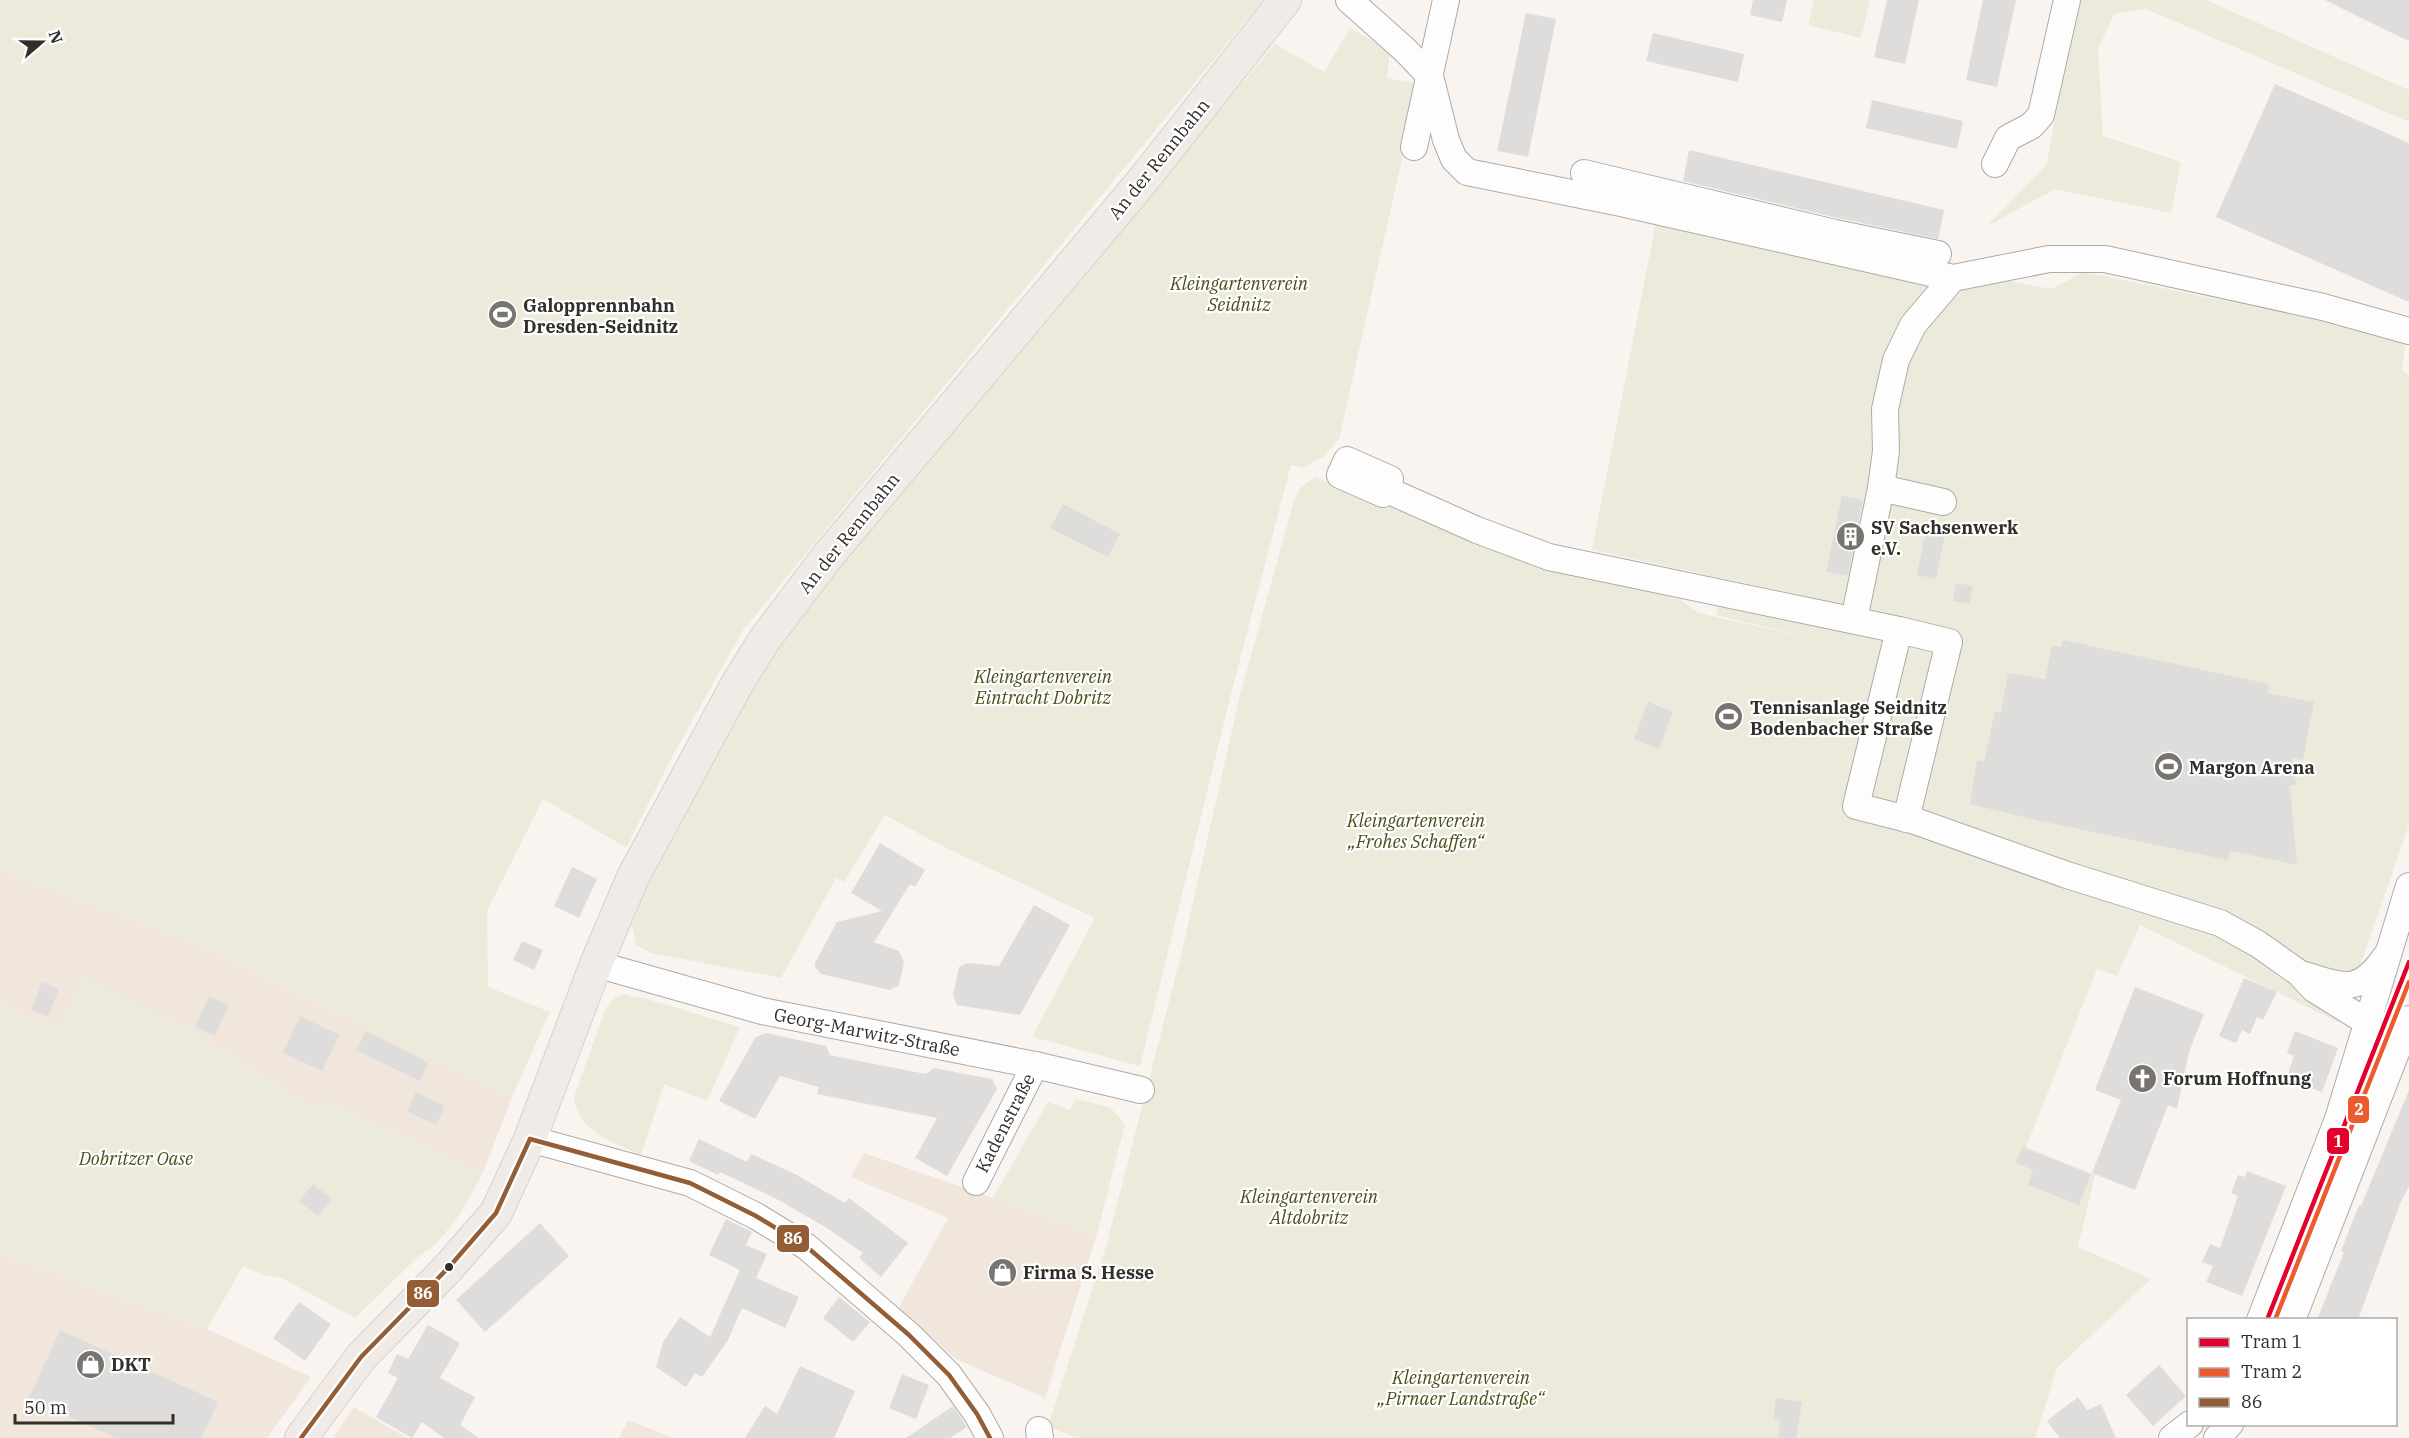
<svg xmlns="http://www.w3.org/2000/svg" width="2409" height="1438" viewBox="0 0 2409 1438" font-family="'IBM Plex Serif',serif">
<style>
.built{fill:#f0e6dc}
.green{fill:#ecebdb}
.building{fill:#dfdddc}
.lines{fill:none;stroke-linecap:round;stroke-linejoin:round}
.minor-casing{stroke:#aeaba7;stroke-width:28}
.major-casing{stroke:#d4d1cf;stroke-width:34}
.minor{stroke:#fefdfd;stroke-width:26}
.major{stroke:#f0ebe6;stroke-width:32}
.bus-1-casing{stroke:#fff;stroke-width:9}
.bus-1{stroke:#935e36;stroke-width:4.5}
.tram-1-casing{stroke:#fff;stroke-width:9}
.tram-2-casing{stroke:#fff;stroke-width:9}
.tram-1{stroke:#e4002c;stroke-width:4.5}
.tram-2{stroke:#eb5b2d;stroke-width:4.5}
.bus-dot{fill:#322f2b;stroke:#fff;stroke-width:2}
.labels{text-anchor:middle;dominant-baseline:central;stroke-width:4.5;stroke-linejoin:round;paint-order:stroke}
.street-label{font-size:18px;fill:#322f2b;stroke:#fff}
.park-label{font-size:18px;font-style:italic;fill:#4d4f17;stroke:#fff}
.poi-label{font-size:18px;font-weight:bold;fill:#322f2b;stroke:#fff;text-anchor:start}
.line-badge{stroke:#fff;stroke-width:2}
.badge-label{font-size:16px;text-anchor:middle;font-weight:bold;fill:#fff}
</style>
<rect width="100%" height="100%" fill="#f9f4ef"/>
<g class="built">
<path d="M0,870l192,71 320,156 -30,78 -155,-73 -14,8 -113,-74 -116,-58 -24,49 -18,-5 -42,-17z"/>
<path d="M864,1153l233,81 -52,164 -89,-39 -58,-50 50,-91 -97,-41z"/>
<path d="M0,1253l207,76 104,48 -44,61h-267z"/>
<path d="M354,1407l53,31h-74z"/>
<path d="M628,1420l45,18h-54z"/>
</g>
<g class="green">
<path d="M0,0h1263l-520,630 -71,127 -45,89 -2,1 -82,-48 -56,112 1,76 62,25 -38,85 -320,-156 -192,-71z"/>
<path d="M1814,0h56l-9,38 -53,-13z"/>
<path d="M2078,0h128l203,90v32l-263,-113 -32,5 -16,35 5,87 78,26 -10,51 -116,-24 -69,38 60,-62z"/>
<path d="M1350,28l40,23 -3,27 32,6 -80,355 -16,18 -20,11 -12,-3 -59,225 -92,376 -108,-29 63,-119 -151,-71 -59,-32 -41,67 -8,-4 -55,100 -130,-25 -15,-8 -4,-19 11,-30 74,-146 65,-107 66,-88 427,-511 49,28z"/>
<path d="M1658,212l393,77 33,-17 322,66 -4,32 7,6v449l-69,198 -200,-98 -23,51 -20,-7 -71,178 69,28 -17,72 73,32 -94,89 -22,70h-959l-28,-12 59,-183 75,-292 58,-256 54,-194 7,-14 15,-10 231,92 132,30 19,14 113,25 -95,-23 3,-13 95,22 6,-25 -228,-49z"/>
<path d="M84,977l116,59 113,74 14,-8 155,73 -22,39 -22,28 -20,15 -63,61 -73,-40 -18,-3 -21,-9 -36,63 -207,-76v-248l42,17 18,5z"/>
<path d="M625,994l11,4 1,-2 103,31 -33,74 -43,-17 -23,71c-29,-14 -62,-22 -67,-58l31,-87 10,-13z"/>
<path d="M1075,1099l35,8 15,17 -28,110 -104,-36 55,-96 22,8z"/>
</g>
<g class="building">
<path d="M1753,0h34l-5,22 -32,-7z"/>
<path d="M1887,0h32l-14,64 -31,-7z"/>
<path d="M1983,0h33l-19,87 -31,-7z"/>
<path d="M2325,0h84v41l-44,-21z"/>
<path d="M1526,13l30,6 -28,138 -31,-6z"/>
<path d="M1653,33l91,21 -6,28 -92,-21z"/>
<path d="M2275,84l134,59v159l-193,-85z"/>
<path d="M1872,100l91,21 -6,28 -91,-21z"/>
<path d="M1689,150l255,60 -6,29 -100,-21 -155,-37z"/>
<path d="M1842,496l21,4 -15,76 -22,-4z"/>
<path d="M1063,504l57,30 -12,23 -58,-29z"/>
<path d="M1928,520l19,4 -11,55 -19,-4z"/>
<path d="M1956,583l17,3 -4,18 -16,-3z"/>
<path d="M2063,640l206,44 -2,9 47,9 -11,58 -11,-2 4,27 -6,1 7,79 -67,-14 -2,9 -197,-41 -61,-15 7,-44 7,2 11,-51 6,1 7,-39 37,6 7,-34 9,2z"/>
<path d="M1648,702l25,10 -14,37 -25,-10z"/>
<path d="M880,843l45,27 -10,17 -5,-3 -36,58 25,9 5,11 -5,23 -9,5 -69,-16 -6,-7v-4l22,-41 45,-11 -31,-18z"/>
<path d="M572,867l25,12 -18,39 -25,-12z"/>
<path d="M1034,905l36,20 -50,90 -63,-10 -4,-10 6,-28 8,-4 32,3z"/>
<path d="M522,941l21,9 -9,20 -21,-10z"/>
<path d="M2244,978l33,14 -14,28 -6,-3 -7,17 -8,-4 -6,13 -17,-7z"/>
<path d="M42,982l17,7 -11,27 -17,-6z"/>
<path d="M2135,987l69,27 -15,38 -12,57 -9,-4 -33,85 -43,-17 29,-73 -26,-10z"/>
<path d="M209,996l20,9 -14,31 -20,-9z"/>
<path d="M300,1016l39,19 -17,36 -39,-18z"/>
<path d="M366,1031l63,32 -9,18 -64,-31z"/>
<path d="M2295,1031l43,17 -16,44 -36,-13 8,-23 -7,-3z"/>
<path d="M766,1033l60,13 4,9 24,5 72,14 8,-6 58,11 5,10 -50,87 -32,-18 22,-40 -120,-24 2,-7 -39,-11 -25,43 -36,-18 37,-64z"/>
<path d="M2409,1090v96l-9,18 -42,116h-41l27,-68 -3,-1 18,-46 2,1z"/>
<path d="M416,1092l29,14 -9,19 -29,-14z"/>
<path d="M699,1139l48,23 4,-8 44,20 50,29 4,-5 59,45 -27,34 -22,-19 4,-5 -36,-25 -54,-31 -53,-25 -2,3 -29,-14z"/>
<path d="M2022,1147l69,27 -12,31 -51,-20 5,-15 -17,-7z"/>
<path d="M2247,1171l39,15 -44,110 -36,-14 7,-16 -11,-4 8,-18 10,4 18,-52 -7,-3 7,-18 7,2z"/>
<path d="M313,1184l19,15 -14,17 -19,-15z"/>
<path d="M726,1219l26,13 -6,13 21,9 -11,24 43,19 -14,31 -43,-20 -14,32 -26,37 -7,-4 -9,14 -30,-20 7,-25 17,-25 30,20 30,-67 -31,-15z"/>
<path d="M540,1223l29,33 -84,76 -29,-32z"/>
<path d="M839,1297l31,25 -17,20 -30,-24z"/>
<path d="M299,1302l32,22 -26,37 -32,-23z"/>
<path d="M428,1325l32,18 -20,35 35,19 -15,28 19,13h-35l-22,-16 -10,16 -36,-21 22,-39 -10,-5 9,-19 11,5z"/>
<path d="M60,1330l158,72 -17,36h-85l-87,-40z"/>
<path d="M2159,1365l27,31 -33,30 -27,-31z"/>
<path d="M800,1366l55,25 -21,47h-89l20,-32 12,8z"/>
<path d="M902,1374l27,11 -13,34 -27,-11z"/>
<path d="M2078,1397l9,13 14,-6 15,34h-56l-13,-17z"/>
<path d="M1776,1398l26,4 -6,36h-18l2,-18 -7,-1z"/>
<path d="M953,1406l14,21 -17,11h-44z"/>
</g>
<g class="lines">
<defs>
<g id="minor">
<path d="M1349,0l56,50 25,26 16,64 8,19 13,13 154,31 332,75 96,-19h56l218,48 86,24"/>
<path d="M1414,147l32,-147"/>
<path d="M1995,164l13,-26 23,-12 10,-11 26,-115"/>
<path d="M1584,173l251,60 103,21"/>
<path d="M1347,460l43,19 -7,15 -43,-19z"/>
<path d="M1881,488l5,-37 -1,-42 11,-49 17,-35 40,-47"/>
<path d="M1385,489l92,41 72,27 350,73"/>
<path d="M1854,620l27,-132 62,14"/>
<path d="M1906,819l43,-177 -50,-12 -43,176 59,15 152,54 153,48 38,21 41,29 15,16 53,33"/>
<path d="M596,964l166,47 273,54 106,25"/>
<path d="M2305,975c40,13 55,19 81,-19"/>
<path d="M530,1139l160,44 66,33 51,31 102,88 40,40 28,39 13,24"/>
<path d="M976,1182l59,-117"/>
<path d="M2260,1320l78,-201 71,-233"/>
<path d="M2292,1320l117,-301"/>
<path d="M1039,1430l1,8"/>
<path d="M2172,1438l18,-14"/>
<path d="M2217,1438l13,-14"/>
</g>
<path id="major" d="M301,1438l60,-81 89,-91 46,-53 34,-74 66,-175 37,-87 104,-193 28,-45 62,-82 317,-378 141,-179"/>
</defs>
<use href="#minor" class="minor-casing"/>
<use href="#major" class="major-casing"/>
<use href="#minor" class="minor"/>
<use href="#major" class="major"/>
<defs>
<g id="bus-1">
<path d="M530,1139l160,44 66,33 51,31 102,88 40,40 28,39 13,24"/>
<path d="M301,1438l60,-81 89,-91 46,-53 34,-74"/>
</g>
</defs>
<use href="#bus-1" class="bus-1-casing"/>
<use href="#bus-1" class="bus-1"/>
<defs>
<path id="tram-1" d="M2267,1320l142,-358"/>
<path id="tram-2" d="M2275,1320l134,-338"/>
</defs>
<use href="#tram-1" class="tram-1-casing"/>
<use href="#tram-2" class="tram-2-casing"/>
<use href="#tram-1" class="tram-1"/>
<use href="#tram-2" class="tram-2"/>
</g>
<defs>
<symbol id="stadium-disc" viewBox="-11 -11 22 22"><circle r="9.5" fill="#787470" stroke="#fff"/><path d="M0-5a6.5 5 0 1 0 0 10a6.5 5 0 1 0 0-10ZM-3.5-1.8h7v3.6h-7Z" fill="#fff"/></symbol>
<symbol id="building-disc" viewBox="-11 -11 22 22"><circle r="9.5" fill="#787470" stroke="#fff"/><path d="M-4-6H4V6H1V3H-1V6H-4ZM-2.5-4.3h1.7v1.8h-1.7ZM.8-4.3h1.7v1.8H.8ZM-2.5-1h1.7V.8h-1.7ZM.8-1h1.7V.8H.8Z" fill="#fff"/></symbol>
<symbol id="church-disc" viewBox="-11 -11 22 22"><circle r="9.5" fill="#787470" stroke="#fff"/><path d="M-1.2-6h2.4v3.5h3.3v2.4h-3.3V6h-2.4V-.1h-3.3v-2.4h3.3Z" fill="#fff"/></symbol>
<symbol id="shop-disc" viewBox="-11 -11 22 22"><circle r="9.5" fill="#787470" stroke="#fff"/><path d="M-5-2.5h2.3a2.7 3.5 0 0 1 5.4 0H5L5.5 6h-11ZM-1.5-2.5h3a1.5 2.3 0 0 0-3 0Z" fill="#fff"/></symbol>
</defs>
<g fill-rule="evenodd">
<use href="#stadium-disc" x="486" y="298" width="33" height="33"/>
<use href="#building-disc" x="1834" y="520" width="33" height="33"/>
<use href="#stadium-disc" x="1712" y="700" width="33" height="33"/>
<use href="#stadium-disc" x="2152" y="750" width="33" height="33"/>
<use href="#church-disc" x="2126" y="1062" width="33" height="33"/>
<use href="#shop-disc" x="986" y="1256" width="33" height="33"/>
<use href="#shop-disc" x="74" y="1348" width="33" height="33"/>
</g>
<circle class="bus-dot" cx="449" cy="1267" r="5"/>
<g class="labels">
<g class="street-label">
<text transform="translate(1159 159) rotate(-51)">An der Rennbahn</text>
<text transform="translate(849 533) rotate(-51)">An der Rennbahn</text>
<text transform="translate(867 1032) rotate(11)">Georg-Marwitz-Straße</text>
<text transform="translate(1005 1123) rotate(-63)">Kadenstraße</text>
</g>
<g class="park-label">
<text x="1239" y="283">Kleingartenverein<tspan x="1239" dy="21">Seidnitz</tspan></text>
<text x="1043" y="676">Kleingartenverein<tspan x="1043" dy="21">Eintracht Dobritz</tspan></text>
<text x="1416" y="820">Kleingartenverein<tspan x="1416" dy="21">„Frohes Schaffen“</tspan></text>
<text x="136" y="1158">Dobritzer Oase</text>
<text x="1309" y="1196">Kleingartenverein<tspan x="1309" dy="21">Altdobritz</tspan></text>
<text x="1461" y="1377">Kleingartenverein<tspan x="1461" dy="21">„Pirnaer Landstraße“</tspan></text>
</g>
<g class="poi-label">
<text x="523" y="305">Galopprennbahn<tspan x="523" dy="21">Dresden-Seidnitz</tspan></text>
<text x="1871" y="527">SV Sachsenwerk<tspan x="1871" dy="21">e.V.</tspan></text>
<text x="1750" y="707">Tennisanlage Seidnitz<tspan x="1750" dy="21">Bodenbacher Straße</tspan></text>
<text x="2189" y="767">Margon Arena</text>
<text x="2163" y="1078">Forum Hoffnung</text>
<text x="1023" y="1272">Firma S. Hesse</text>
<text x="111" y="1364">DKT</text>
</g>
</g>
<g class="line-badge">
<rect x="2347" y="1095" width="23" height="29" rx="6" fill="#eb5b2d"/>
<rect x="2326" y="1127" width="24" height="28" rx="6" fill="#e4002c"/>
<rect x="776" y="1224" width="34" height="29" rx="6" fill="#935e36"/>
<rect x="406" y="1279" width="34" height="29" rx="6" fill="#935e36"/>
</g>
<g class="badge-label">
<text x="2359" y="1115">2</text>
<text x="2338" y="1147">1</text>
<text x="793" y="1244">86</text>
<text x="423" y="1299">86</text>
</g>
<rect x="2187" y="1318" width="210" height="108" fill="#ffffff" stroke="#adacaa" stroke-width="1.5"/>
<rect x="2199" y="1338" width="30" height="9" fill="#e4002c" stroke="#adacaa" stroke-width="1.5"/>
<text x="2241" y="1348" font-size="18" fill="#322f2b">Tram 1</text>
<rect x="2199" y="1368" width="30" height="9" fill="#eb5b2d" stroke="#adacaa" stroke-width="1.5"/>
<text x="2241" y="1378" font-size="18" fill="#322f2b">Tram 2</text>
<rect x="2199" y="1398" width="30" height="9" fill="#935e36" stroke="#adacaa" stroke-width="1.5"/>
<text x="2241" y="1408" font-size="18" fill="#322f2b">86</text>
<g transform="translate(42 42) rotate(70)" stroke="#ffffff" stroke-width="4.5" paint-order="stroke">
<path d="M0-4.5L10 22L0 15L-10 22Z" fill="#322f2b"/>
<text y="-9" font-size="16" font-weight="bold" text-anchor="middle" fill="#322f2b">N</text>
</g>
<path d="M15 1414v9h158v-9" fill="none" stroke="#322f2b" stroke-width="3"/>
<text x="24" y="1414" font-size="18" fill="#322f2b" stroke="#ffffff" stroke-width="4.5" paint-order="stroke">50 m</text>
</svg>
